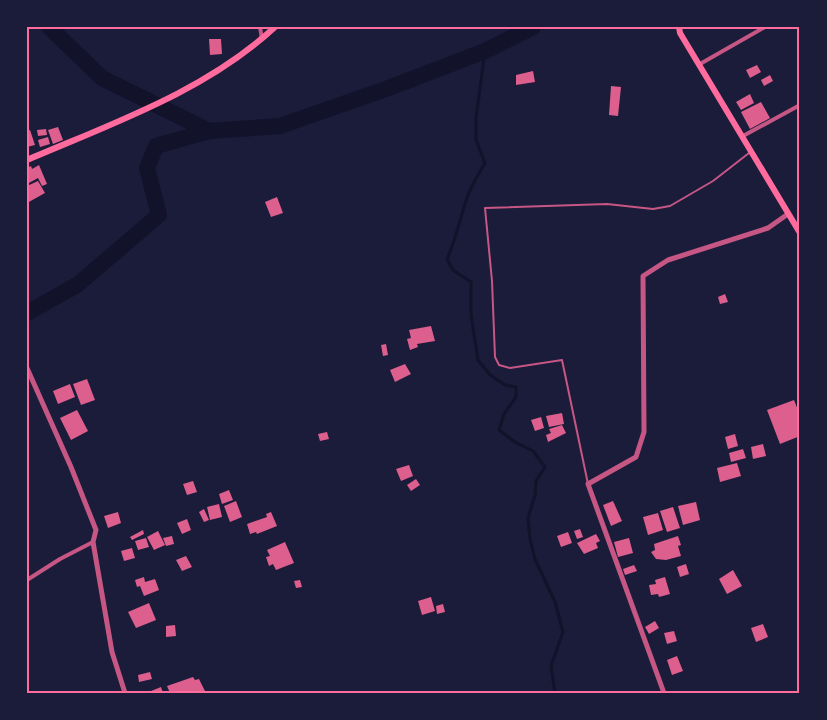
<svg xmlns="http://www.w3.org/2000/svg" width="827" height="720" viewBox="0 0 827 720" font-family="'Roboto Serif',serif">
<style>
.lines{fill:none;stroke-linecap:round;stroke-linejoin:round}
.stream{stroke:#12122b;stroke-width:3}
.river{stroke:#12122b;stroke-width:16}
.building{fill:#dd5f8e}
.service{stroke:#c65784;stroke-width:2}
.minor{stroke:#c65784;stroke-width:4}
.tertiary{stroke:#c65784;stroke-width:5}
.secondary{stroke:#ff6b9d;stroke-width:6}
.neatline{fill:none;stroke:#ff6b9d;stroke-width:2}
</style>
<rect width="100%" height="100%" fill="#1b1b3a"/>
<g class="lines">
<path class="stream" d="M485,51l-9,67v22l9,23c-7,12 -14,23 -18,35 -7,20 -11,41 -20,61l6,11 18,12v33l7,45 12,15 15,10 11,2v10l-12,17 -5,16 16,12 18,9 12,16 -9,14 -1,14 -7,23 2,21 5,20 20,43 8,30 -12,34 4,27"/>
<g class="river">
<path d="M49,27l53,51 107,53 71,-5 106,-37 99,-38 48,-24"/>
<path d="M27,313l50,-28 82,-70 -12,-47 9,-22 53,-15"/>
</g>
</g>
<g class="building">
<path d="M209,39h12l1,15 -12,1z"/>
<path d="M757,65l4,7 -11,6 -4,-8z"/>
<path d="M533,71l2,11 -19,3v-10z"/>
<path d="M770,75l3,6 -9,5 -3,-6z"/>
<path d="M611,86l10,1 -3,29 -9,-1z"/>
<path d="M750,94l4,9 -13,7 -5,-8z"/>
<path d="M761,102l9,16 -20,11 -9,-17z"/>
<path d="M58,127l5,13 -10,4 -5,-14z"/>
<path d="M46,129l1,6 -9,1 -1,-6z"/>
<path d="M30,130l5,15 -8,2v-16z"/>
<path d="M48,137l2,7 -10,3 -2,-7z"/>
<path d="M39,165l8,19 -5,2 -4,-8 -11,6v-16l4,-2 1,3z"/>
<path d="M38,181l7,12 -18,10v-17z"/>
<path d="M277,197l6,16 -12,4 -6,-15z"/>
<path d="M725,294l3,8 -8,2 -2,-7z"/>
<path d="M431,326l4,15 -18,3 1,3 -8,3 -3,-11 4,-1 -2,-8z"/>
<path d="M386,344l2,11 -5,1 -2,-11z"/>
<path d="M405,364l6,10 -16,8 -5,-12z"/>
<path d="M87,379l8,21 -14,5 -8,-21z"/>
<path d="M70,384l5,13 -17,7 -5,-13z"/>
<path d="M794,400l6,15v21l-20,8 -13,-34z"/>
<path d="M77,410l11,21 -17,9 -11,-22z"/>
<path d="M562,413l2,11 -15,3 -3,-11z"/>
<path d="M541,417l3,11 -9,3 -4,-11z"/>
<path d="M562,425l4,8 -18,9 -2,-7 5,-2 -2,-4z"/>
<path d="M327,432l2,7 -9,2 -2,-7z"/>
<path d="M735,434l3,12 -10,3 -3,-12z"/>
<path d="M763,444l3,12 -13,3 -2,-12z"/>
<path d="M743,449l3,9 -15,4 -2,-9z"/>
<path d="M737,463l4,13 -21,6 -3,-14z"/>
<path d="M409,465l4,11 -12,5 -5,-12z"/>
<path d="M416,479l4,6 -9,6 -4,-6z"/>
<path d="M193,481l4,11 -10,3 -4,-11z"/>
<path d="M229,490l4,10 -11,4 -3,-10z"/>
<path d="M236,501l6,16 -12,5 -6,-16z"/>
<path d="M613,501l9,20 -11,5 -8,-21z"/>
<path d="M696,502l4,18 -17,5 -5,-19z"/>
<path d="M219,504l3,13 -12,3 -3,-13z"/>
<path d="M673,507l7,21 -13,4 -7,-21z"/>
<path d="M204,509l5,11 -5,2 -5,-10z"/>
<path d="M118,512l3,11 -13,5 -4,-12z"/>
<path d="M271,512l6,14 -20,8 -1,-2 -6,2 -3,-10 20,-7 -1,-3z"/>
<path d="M658,513l5,17 -15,5 -5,-18z"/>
<path d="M187,519l4,11 -9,4 -5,-11z"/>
<path d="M580,529l3,8 -6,2 -3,-8z"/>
<path d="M143,530l1,4 -12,6 -2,-3z"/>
<path d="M158,531l7,14 -11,5 -7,-13z"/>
<path d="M568,532l4,11 -11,4 -4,-11z"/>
<path d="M596,534l4,7 -4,2 2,5 -14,6 -7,-11z"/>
<path d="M172,536l2,8 -8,2 -3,-8z"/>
<path d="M678,536l3,9 -3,1 3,10 -15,4 -10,-1 -5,-7 4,-2 -1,-6z"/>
<path d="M146,538l3,9 -11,3 -3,-9z"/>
<path d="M629,538l4,15 -15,4 -4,-15z"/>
<path d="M285,542l9,21 -18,7 -3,-6 -4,2 -3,-9 4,-1 -3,-6z"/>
<path d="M132,548l3,10 -11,3 -3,-10z"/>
<path d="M186,556l6,11 -10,4 -6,-11z"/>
<path d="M686,564l3,10 -9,3 -3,-10z"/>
<path d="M634,565l3,6 -12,4 -2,-6z"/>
<path d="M733,570l9,16 -15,8 -8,-15z"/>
<path d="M144,577l1,5 10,-3 4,11 -15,6 -4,-10 -3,1 -2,-7z"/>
<path d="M665,577l5,17 -11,3 -1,-3 -7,1 -2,-10 7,-1 -1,-4z"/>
<path d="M300,580l2,7 -6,1 -2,-7z"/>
<path d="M431,597l4,14 -13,4 -4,-14z"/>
<path d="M149,603l7,17 -20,8 -8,-16z"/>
<path d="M443,604l2,8 -8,2 -1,-8z"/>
<path d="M655,621l4,7 -10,6 -4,-7z"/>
<path d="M763,624l5,13 -12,5 -5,-14z"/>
<path d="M175,625l1,11 -10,1v-11z"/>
<path d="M674,631l3,10 -10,3 -3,-11z"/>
<path d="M677,656l6,15 -11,4 -5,-15z"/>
<path d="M150,672l2,7 -13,3 -1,-7z"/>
<path d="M193,677l2,3 4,-1 7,14h-36l-3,-7z"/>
<path d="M161,687l2,6h-17z"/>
</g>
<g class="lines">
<path class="service" d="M588,484l-26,-124 -52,8 -11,-3 -4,-8 -3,-76 -7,-73 122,-4 46,5 17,-3 43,-25 36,-28"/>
<g class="minor">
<path d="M260,27l2,12"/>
<path d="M700,64l65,-37"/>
<path d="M743,136l57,-31"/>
<path d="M27,580l33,-21 33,-17"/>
</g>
<g class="tertiary">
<path d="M27,368l44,99 25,63 -3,12 19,110 13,41"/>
<path d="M664,693l-76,-209 48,-27 8,-25 -1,-156 25,-16 100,-32 20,-14"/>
</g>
<g class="secondary">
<path d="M679,27l1,6 120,200"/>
<path d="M27,160c86,-37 179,-69 248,-133"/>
</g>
</g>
<rect width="827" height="720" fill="none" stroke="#1b1b3a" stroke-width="57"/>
<rect x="28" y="28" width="770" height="664" class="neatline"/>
</svg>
